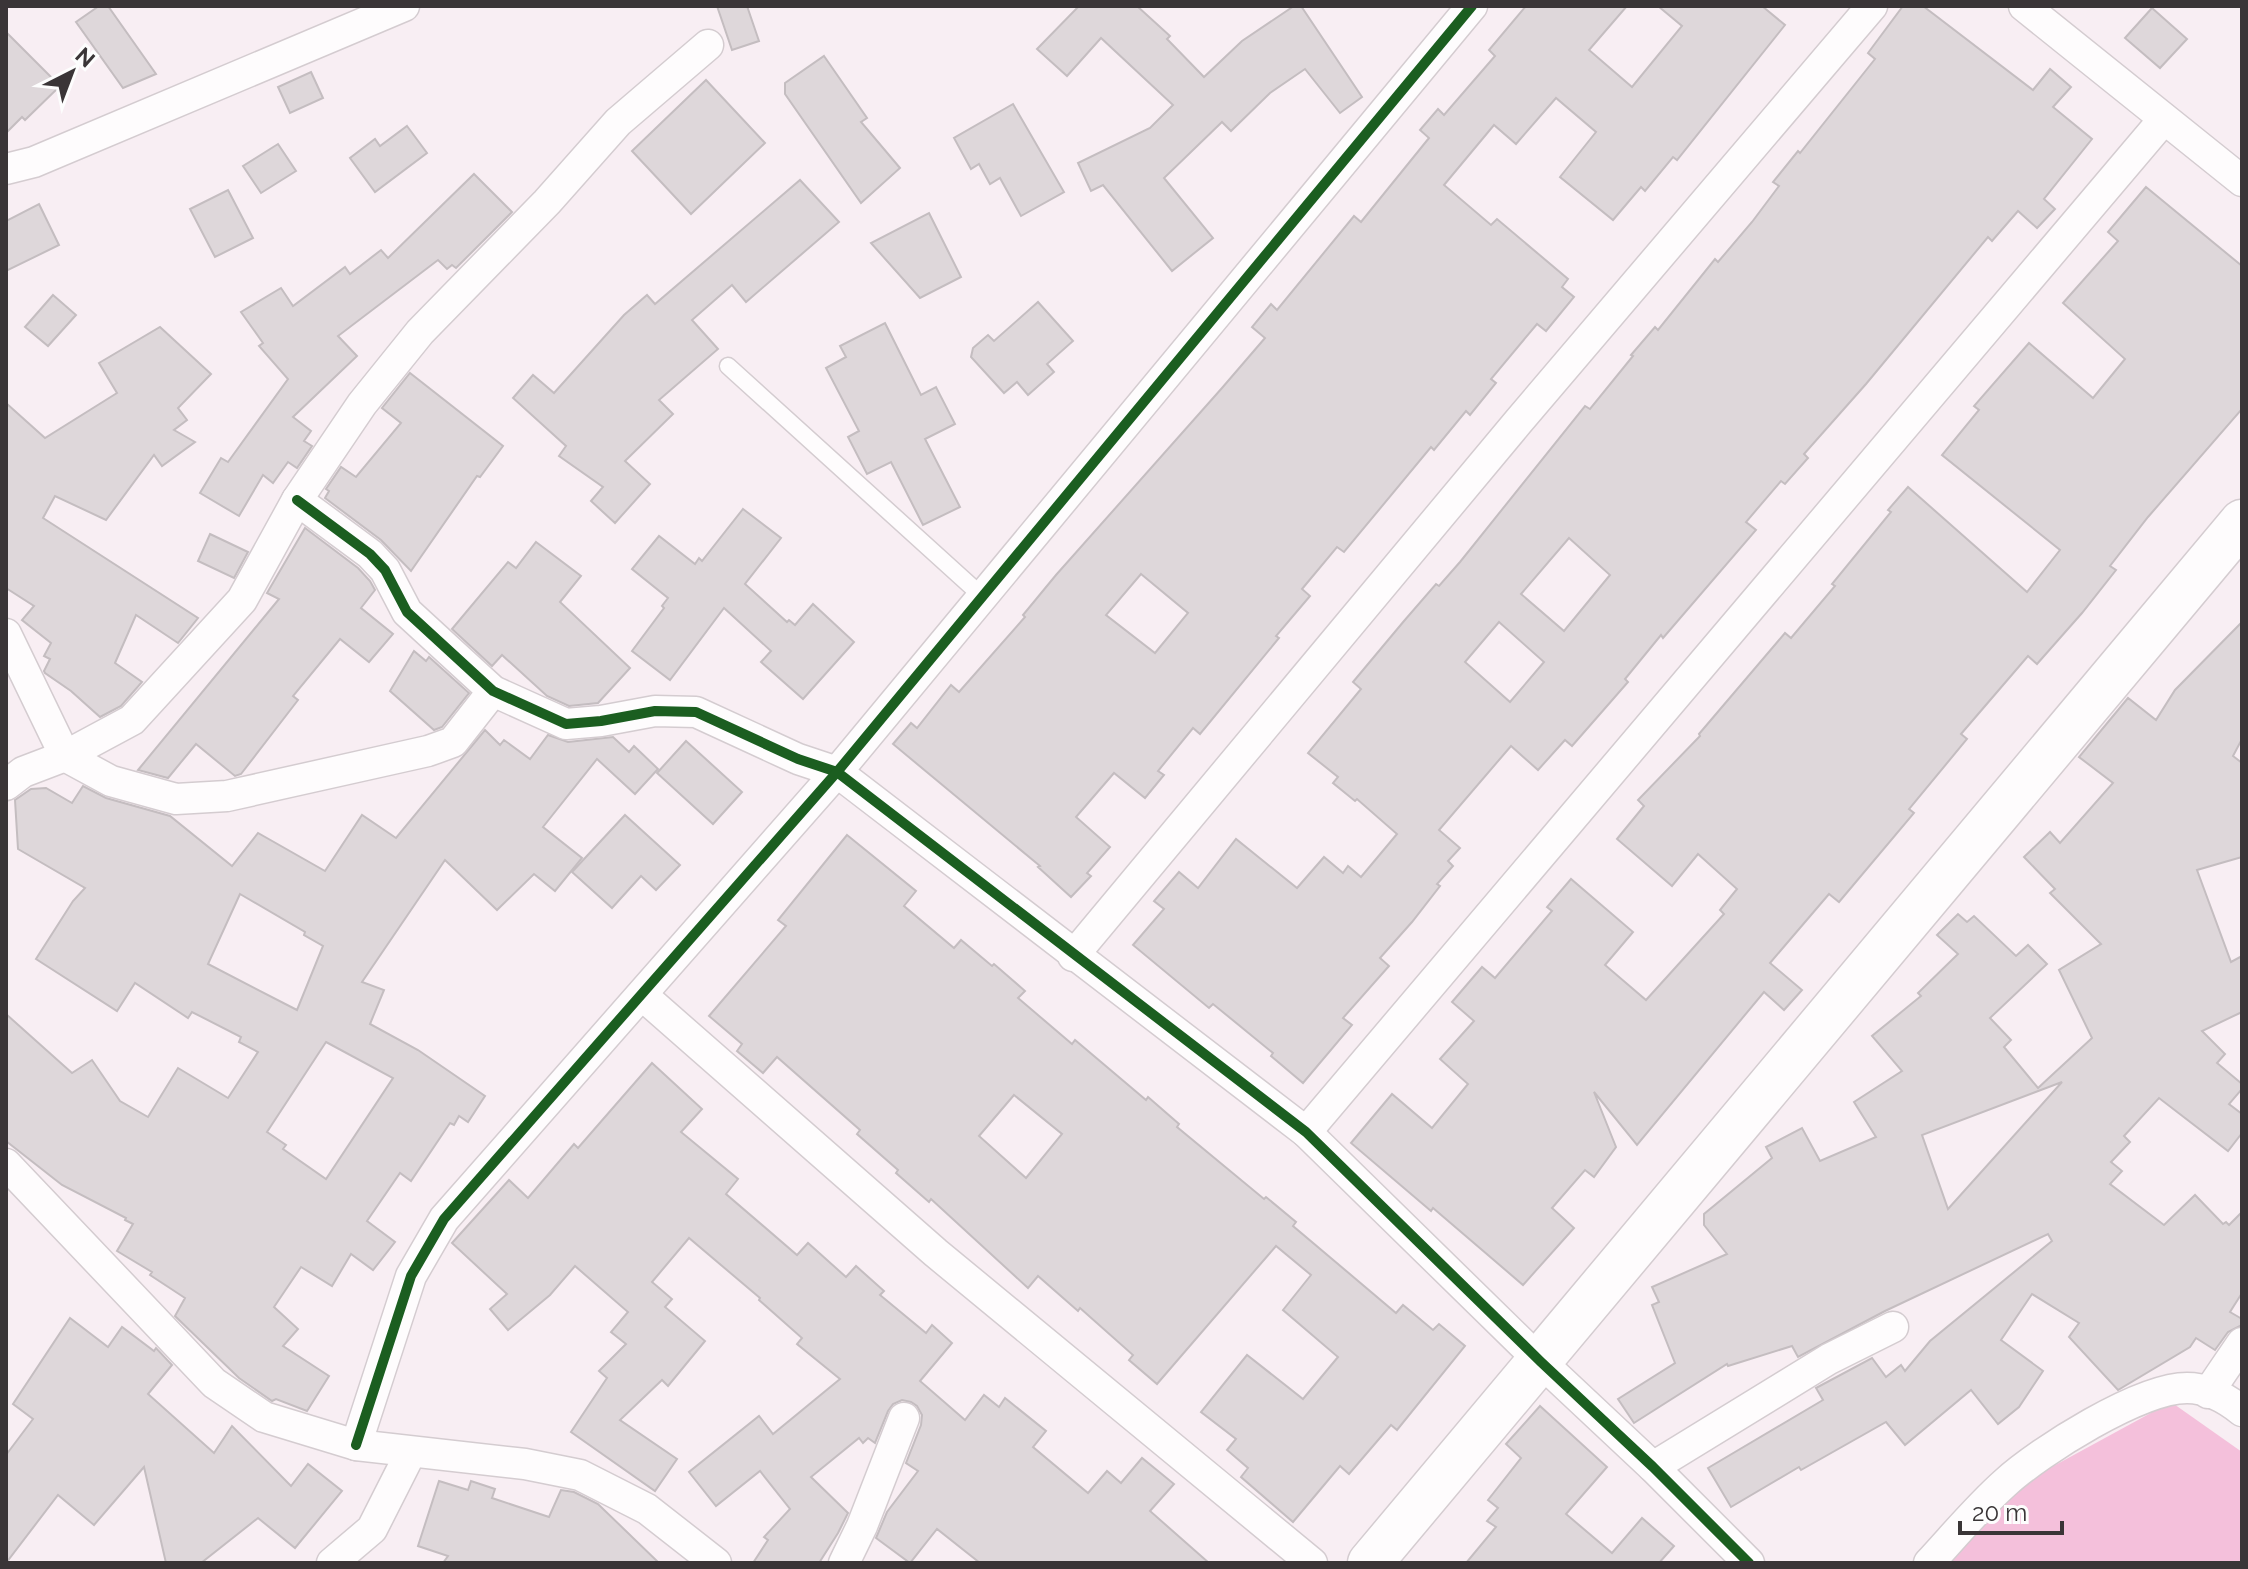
<svg xmlns="http://www.w3.org/2000/svg" width="2248" height="1569" viewBox="0 0 2248 1569" font-family="Raleway,sans-serif">
<style>
.forest{fill:#f4c0db}
.building{fill:#ded7da;stroke:#c4bdc0;stroke-width:2;fill-rule:evenodd}
.lines{fill:none;stroke-linecap:round;stroke-linejoin:round}
.lane-casing{stroke:#d4ccd0;stroke-width:19}
.street-casing{stroke:#d4ccd0;stroke-width:33}
.secondary-casing{stroke:#d4ccd0;stroke-width:47}
.lane{stroke:#fefcfd;stroke-width:16}
.street{stroke:#fefcfd;stroke-width:30}
.secondary{stroke:#fefcfd;stroke-width:44}
.cycleway-casing{stroke:#fdfdfd;stroke-width:15}
.cycleway{stroke:#1b5e20;stroke-width:10}
</style>
<rect width="100%" height="100%" fill="#f8eef3"/>
<path class="forest" d="M2171,1402l71,50v111h-296l56,-69z"/>
<g class="building">
<path d="M99,6h9l48,68 -33,14 -47,-66z"/>
<path d="M717,6h30l12,35 -27,9z"/>
<path d="M1079,6h58l33,30 -3,3 37,38 38,-36 52,-35h7l61,91 -22,16 -35,-44 -35,24 -39,38 -9,-9 -58,56 49,60 -41,33 -69,-86 -12,6 -13,-28 72,-35 23,-23 -72,-67 -34,38 -30,-27z"/>
<path d="M1526,6h101l-38,44 43,37 50,-61 -24,-20h104l23,19 -108,135 -4,-3 -28,34 -4,-4 -28,33 -53,-43 36,-45 -40,-34 -40,46 -22,-19 -50,60 47,40 6,-6 71,60 -6,8 12,10 -28,34 -9,-7 -46,55 5,4 -26,32 -4,-4 -32,39 -3,-3 -87,105 -7,-5 -35,42 8,7 -34,40 3,2 -79,96 -7,-6 -35,43 6,4 -19,23 -31,-25 -38,44 34,30 -23,26 4,3 -20,21 -33,-30 2,-1 -147,-122 18,-21 6,5 34,-43 8,7 66,-75 -2,-2 33,-40 166,-187 43,-50 -13,-11 19,-23 6,6 77,-94 7,6 68,-84 -9,-8 18,-21 6,6 51,-59 -6,-6zM1141,574l47,39 -33,40 -49,-38z"/>
<path d="M1903,6h20l110,84 17,-21 21,18 -18,20 39,32 -48,60 11,10 -18,19 -19,-17 -26,30 -4,-4 -122,147 -62,70 4,4 -23,26 -4,-3 -35,41 10,8 -93,108 -2,-3 -36,44 3,3 -56,64 -7,-6 -27,30 -27,-24 -72,84 21,18 -12,13 5,5 -16,18 3,2 -28,36 -32,36 9,8 -46,52 9,7 -49,58 -32,-27 2,-3 -60,-49 -4,4 -76,-63 31,-36 -10,-8 25,-29 19,16 38,-49 61,49 27,-31 19,16 5,-7 13,11 36,-43 -40,-35 -2,2 -22,-18 5,-6 -30,-24 53,-64 -8,-7 51,-61 32,-37 3,2 21,-24 125,-156 5,3 43,-53 -2,-1 24,-28 3,3 57,-71 3,3 34,-40 27,-36 -6,-4 25,-31 2,2 75,-94 -7,-6zM1569,538l41,37 -46,56 -43,-37zM1499,622l45,40 -34,40 -45,-40z"/>
<path d="M2152,8l35,31 -27,29 -35,-30z"/>
<path d="M6,32l54,54 -35,34 -3,-3 -16,16z"/>
<path d="M824,56l43,62 -6,4 39,46 -39,35 -76,-109v-11z"/>
<path d="M311,72l12,26 -33,15 -12,-26z"/>
<path d="M706,80l59,63 -74,71 -59,-63z"/>
<path d="M1013,104l51,88 -43,24 -21,-38 -10,6 -11,-20 -8,5 -17,-31z"/>
<path d="M407,126l20,27 -52,39 -25,-34 25,-19 5,7z"/>
<path d="M278,144l18,27 -35,22 -18,-27z"/>
<path d="M474,174l38,38 -56,56 -4,-3 -5,4 -9,-9 -100,76 19,20 -64,61 18,14 -7,10 8,5 -15,22 -9,-6 -15,21 -10,-8 -24,41 -39,-23 21,-35 7,4 60,-83 -29,-33 4,-3 -22,-31 40,-24 12,18 52,-39 5,7 31,-24 7,8z"/>
<path d="M800,180l39,42 -93,80 -14,-17 -40,35 26,29 -59,51 14,14 -48,47 25,23 -35,39 -24,-22 12,-14 -44,-31 7,-10 -53,-48 20,-23 21,18 70,-78 23,-20 8,9z"/>
<path d="M2146,187l96,79v143l-94,108 -38,49 6,4 -34,43 -45,51 -9,-8 -67,78 6,5 -58,70 5,4 -75,89 -10,-8 -59,69 32,27 -18,20 -20,-18 -127,153 -43,-53 22,55 -22,30 -9,-7 -33,38 22,20 -51,57 -90,-77 -2,3 -80,-68 41,-49 40,34 36,-44 -28,-25 34,-38 -22,-19 30,-35 13,11 57,-67 -5,-4 24,-28 62,53 -28,33 41,35 78,-86 -4,-4 17,-21 -39,-35 -26,32 -55,-47 27,-33 -6,-6 62,-64 -1,-2 86,-101 6,5 44,-52 -3,-2 59,-72 -3,-2 20,-23 119,105 33,-42 -118,-95 37,-45 -5,-4 55,-63 64,55 32,-39 -62,-56 55,-62 -10,-9z"/>
<path d="M228,190l25,48 -38,19 -25,-48z"/>
<path d="M39,204l20,41 -53,26v-50z"/>
<path d="M929,213l32,64 -41,21 -49,-55z"/>
<path d="M53,295l23,20 -28,31 -23,-19z"/>
<path d="M1038,302l35,39 -26,23 7,8 -26,23 -11,-13 -13,11 -33,-36 2,-9 15,-13 6,6z"/>
<path d="M885,323l36,72 15,-8 19,37 -30,15 35,68 -37,18 -32,-63 -24,12 -19,-37 11,-6 -33,-63 20,-11 -6,-11z"/>
<path d="M160,327l51,47 -33,34 9,12 -13,10 21,12 -33,24 -8,-11 -48,65 -51,-24 -12,22 155,100 -20,25 -42,-28 -21,48 27,19 -21,24 -21,11 -29,-26 -26,-18 -1,-2 6,-12 -6,-3 7,-13 -29,-23 12,-14 -28,-18v-185l39,35 72,-45 -18,-30z"/>
<path d="M410,373l93,73 -23,31 -3,-1 -66,95 -30,-31 -56,-42 4,-7 -3,-2 15,-22 15,10 45,-54 -19,-15z"/>
<path d="M743,509l38,29 -36,46 42,38 2,-2 6,5 18,-21 41,38 -51,57 -42,-37 10,-11 -47,-43 -54,72 -38,-29 32,-43 -2,-2 6,-8 -36,-29 27,-33 36,28 4,-6 3,3z"/>
<path d="M305,528l53,40 12,13 5,9 -14,18 32,26 -24,28 -29,-23 -47,57 5,4 -57,74 -6,2 -39,-32 -28,34 -30,-8 141,-171 -12,-6z"/>
<path d="M210,534l38,18 -14,26 -36,-17z"/>
<path d="M536,542l45,34 -21,26 70,66 -32,35 -29,3 -22,-10 -45,-41 -10,11 -40,-37 56,-67 8,6z"/>
<path d="M2242,622v117l-9,17 9,7v94l-45,13 34,92 11,-6v56l-40,19 23,23 -8,9 25,21v5l-13,15 13,10v19l-14,18 -69,-53 -35,38 6,6 -19,20 11,9 -12,13 54,41 31,-30 28,29 3,-2 3,3 13,-13v81l-12,19 12,7v6l-14,7 -13,18 -19,-12 -6,9 -72,43 -49,-53 10,-14 -47,-29 -31,46 42,31 -24,36 -21,17 -27,-34 -66,55 -19,-23 -85,48 -2,-3 -68,40 -23,-39 115,-68 -7,-12 56,-30 14,19 15,-12 4,6 25,-30 122,-100 -4,-7 -163,77 -87,46 -6,-11 -64,20 -1,-2 -93,59 -16,-24 57,-36 -23,-58 7,-3 -7,-15 75,-33 -23,-29v-11l68,-56 -6,-11 36,-19 18,33 56,-24 -22,-35 48,-31 -30,-35 49,-40 -3,-3 40,-39 -21,-19 21,-21 9,8 7,-6 42,40 12,-11 19,19 -57,54 21,22 -7,7 34,41 54,-50 -33,-68 42,-26 -51,-51 5,-4 -31,-32 26,-25 10,11 53,-60 -34,-26 49,-59 28,22 19,-30zM2062,1082l-114,127 -26,-74z"/>
<path d="M414,651l12,10 3,-4 40,36 -27,34 -8,3 -44,-39z"/>
<path d="M485,730l15,15 4,-5 26,19 18,-24 20,7 45,-5 16,15 5,-6 24,23 -23,25 -38,-35 -54,68 39,31 -27,33 -21,-17 -37,36 -52,-50 -83,122 22,8 -14,34 48,26 67,46 -17,26 -9,-6 -5,9 -4,-2 -39,58 -11,-8 -33,48 28,21 -22,28 -22,-16 -19,32 -31,-19 -27,40 24,22 -15,17 46,30 -22,35 -31,-12 -4,2 -33,-23 -64,-62 10,-18 -35,-23 2,-3 -35,-21 16,-27 -8,-4 1,-2 -64,-33 -56,-44v-127l66,59 20,-13 28,41 28,16 30,-49 50,30 30,-46 -19,-10 2,-5 -49,-25 -4,6 -53,-35 -18,28 -81,-52 37,-58 12,-13 -67,-39 -3,-49 16,-11 15,-1 26,15 11,-17 23,12 64,18 62,50 26,-33 67,38 37,-56 34,23zM240,894l65,38 -1,3 19,11 -26,64 -89,-46zM326,1042l67,36 -67,101 -43,-30 3,-4 -19,-13z"/>
<path d="M686,741l56,51 -29,32 -56,-51z"/>
<path d="M625,815l55,50 -24,25 -15,-14 -29,32 -40,-36z"/>
<path d="M847,835l69,56 -12,15 50,42 7,-8 31,26 2,-2 31,27 -7,7 54,46 3,-4 71,60 2,-3 31,27 -2,3 87,72 2,-2 30,25 -3,4 103,87 7,-8 30,25 6,-6 26,22 -68,84 -6,-5 -42,49 -9,-8 -47,56 -52,-45 7,-9 -21,-18 9,-11 -35,-27 46,-57 56,44 35,-42 -55,-47 28,-35 -35,-29 -119,138 -28,-24 4,-5 -53,-47 -2,3 -40,-35 -10,12 -97,-89 -2,3 -33,-29 2,-3 -41,-36 3,-4 -83,-73 -14,16 -26,-22 5,-7 -33,-28 77,-90 -8,-6zM1014,1095l48,39 -36,44 -47,-42z"/>
<path d="M652,1063l50,46 -21,23 57,47 -12,15 71,61 11,-12 38,34 10,-11 28,25 -4,4 46,38 6,-8 20,18 -32,38 45,39 19,-25 15,12 6,-9 41,33 -13,16 55,46 19,-22 14,12 21,-25 32,26 -24,27 59,52h-229l-43,-34 -27,34 -34,-25 11,-26 31,-41 -12,-8 15,-38 1,-10 -5,-9 -6,-4 -9,-2 -9,4 -5,7 -13,32 -7,-5 -5,5 -4,-5 -48,39 37,36 -10,20 -19,30h-66l15,-23 -4,-3 26,-28 -30,-38 -44,35 -27,-34 70,-56 14,18 67,-55 -43,-35 5,-6 -43,-38 1,-2 -71,-60 -37,44 20,17 -7,8 40,34 -37,45 -6,-6 -42,40 57,39 -22,32 -84,-59 36,-54 -8,-7 27,-27 -15,-12 17,-20 -53,-46 -25,29 -42,35 -18,-21 17,-15 -55,-51 57,-63 19,18 46,-54 4,4z"/>
<path d="M70,1318l38,29 14,-20 32,24 2,-3 16,17 -24,29 66,59 18,-27 59,60 17,-22 34,27 -47,57 -37,-30 -57,45h-35l-22,-96 -50,58 -36,-30 -52,68v-108l27,-36 -20,-15z"/>
<path d="M1540,1406l67,61 -41,47 46,39 30,-35 32,28 -15,17h-193l30,-36 -9,-6 11,-13 -10,-8 33,-42 -15,-14z"/>
<path d="M439,1481l29,9 3,-9 24,8 -3,9 57,19 12,-27 13,2 24,12 61,59h-216l5,-7 -30,-10z"/>
</g>
<g class="lines">
<defs>
<path id="lane" d="M728,366l255,231"/>
<g id="street">
<path d="M2024,6l218,175"/>
<path d="M6,169l28,-7 370,-156"/>
<path d="M297,500l73,54 15,16 22,42 86,79 73,33 35,-3 54,-10 41,1 102,47 39,13 469,360 235,230 112,105 96,96"/>
<path d="M6,634l59,122 46,25 65,18 51,-3 201,-45 25,-9 40,-51"/>
<path d="M6,785l17,-13 42,-16 67,-36 110,-120 55,-100 65,-96 58,-72 127,-130 71,-80 90,-77"/>
<path d="M1073,956l445,-534 354,-416"/>
<path d="M642,995l294,258 376,310"/>
<path d="M1306,1132l858,-1013"/>
<path d="M6,1164l208,219 50,34 92,28 169,19 55,11 67,34 69,54"/>
<path d="M2208,1393l34,-50"/>
<path d="M356,1445l55,-169 33,-57 393,-447 635,-766"/>
<path d="M1653,1467l176,-108 64,-32"/>
<path d="M332,1563l40,-34 39,-77"/>
<path d="M844,1563l18,-37 42,-108"/>
<path d="M1929,1563c25,-27 49,-56 76,-80 35,-32 135,-95 182,-95 21,0 39,10 55,23"/>
</g>
<path id="secondary" d="M1370,1563l872,-1041"/>
</defs>
<use href="#lane" class="lane-casing"/>
<use href="#street" class="street-casing"/>
<use href="#secondary" class="secondary-casing"/>
<use href="#lane" class="lane"/>
<use href="#street" class="street"/>
<use href="#secondary" class="secondary"/>
<defs>
<g id="cycleway">
<path d="M297,500l73,54 15,16 22,42 86,79 73,33 35,-3 54,-10 41,1 102,47 39,13 469,360 235,230 112,105 96,96"/>
<path d="M356,1445l55,-169 33,-57 393,-447 635,-766"/>
</g>
</defs>
<use href="#cycleway" class="cycleway-casing"/>
<use href="#cycleway" class="cycleway"/>
</g>
<rect width="2248" height="1569" fill="none" stroke="#3a3537" stroke-width="16"/>
<g transform="translate(72 72) rotate(42)" stroke="#fdfdfd" stroke-width="6" paint-order="stroke">
<path d="M0-6L14 30L0 20L-14 30Z" fill="#3a3537"/>
<text y="-12" font-size="22" font-weight="bold" text-anchor="middle" fill="#3a3537">N</text>
</g>
<path d="M1960 1521v12h102v-12" fill="none" stroke="#3a3537" stroke-width="4"/>
<text x="1972" y="1521" font-size="24" fill="#3a3537" stroke="#fdfdfd" stroke-width="6" paint-order="stroke">20 m</text>
</svg>
